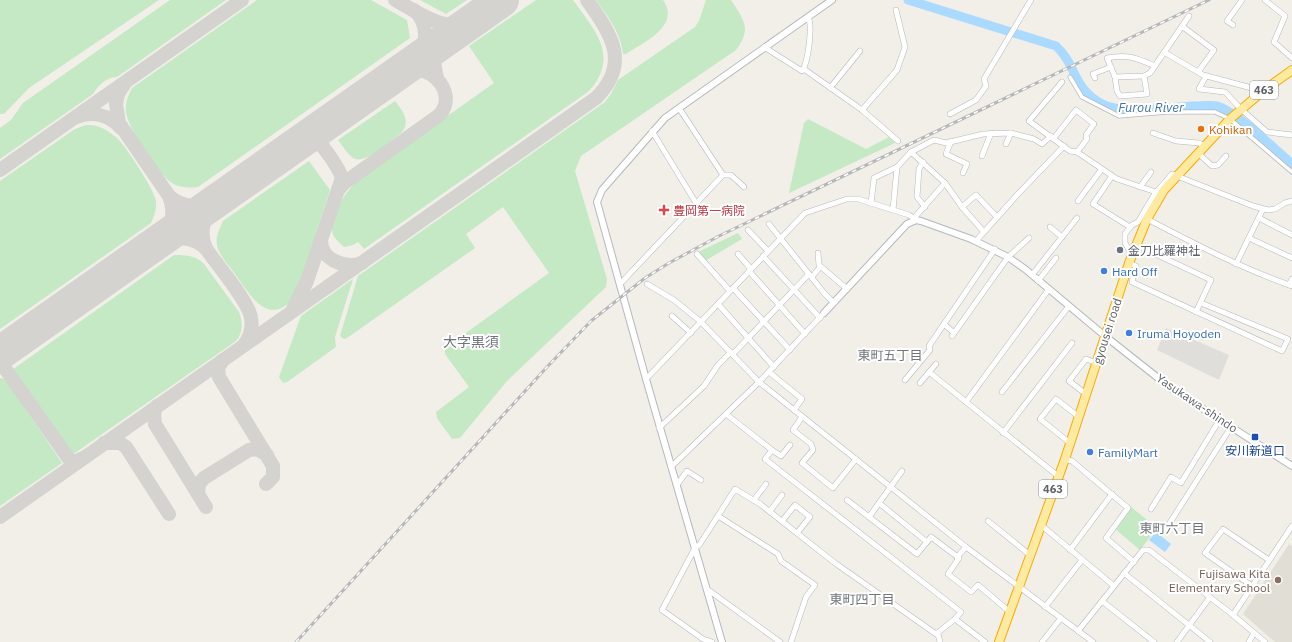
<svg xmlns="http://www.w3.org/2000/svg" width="1292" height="642" viewBox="0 0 1292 642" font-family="'IBM Plex Sans','Noto Sans JP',sans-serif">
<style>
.industrial{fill:#e0deda}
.education{fill:#e1ded6}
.green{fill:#c5e8c5}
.water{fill:#aadaff}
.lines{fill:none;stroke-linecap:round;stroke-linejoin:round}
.river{stroke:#aadaff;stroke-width:9}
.taxiway{stroke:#d4d3d0;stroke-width:14}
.runway{stroke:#d4d3d0;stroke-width:34}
.pedestrian-casing{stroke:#b5b8bc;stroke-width:5}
.minor-casing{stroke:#b5b8bc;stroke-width:6}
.tertiary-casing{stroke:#b5b8bc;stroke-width:8}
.trunk-casing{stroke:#f9ab00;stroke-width:10}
.pedestrian{stroke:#fff;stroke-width:3.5}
.minor{stroke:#fff;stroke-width:5}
.tertiary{stroke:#fff;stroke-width:6}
.trunk{stroke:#feeaa1;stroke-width:8}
.rail-casing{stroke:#b6b7b8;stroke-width:3}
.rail{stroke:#fff;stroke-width:1.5;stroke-dasharray:4.5;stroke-linecap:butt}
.food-dot{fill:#e8710a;stroke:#fff;stroke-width:1.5}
.health-dot{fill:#e0444e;stroke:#fff;stroke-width:1.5}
.worship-dot{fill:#6b7280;stroke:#fff;stroke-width:1.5}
.shop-dot{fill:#3f7fe0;stroke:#fff;stroke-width:1.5}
.transit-dot{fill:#1a4fb4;stroke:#fff;stroke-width:1.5}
.education-dot{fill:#8d6e63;stroke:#fff;stroke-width:1.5}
.labels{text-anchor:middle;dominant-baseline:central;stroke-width:4;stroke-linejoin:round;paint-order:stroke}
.shield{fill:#fff;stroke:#8f9295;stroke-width:1}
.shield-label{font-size:11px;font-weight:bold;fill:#5f6368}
.food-label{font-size:12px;fill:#c56008;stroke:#fff;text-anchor:start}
.health-label{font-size:12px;fill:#be3a42;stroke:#fff;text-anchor:start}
.worship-label{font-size:12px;fill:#5b616d;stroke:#fff;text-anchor:start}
.shop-label{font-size:12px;fill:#366cbe;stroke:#fff;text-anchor:start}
.street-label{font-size:12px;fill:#5f6368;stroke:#fff}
.transit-label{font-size:12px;fill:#164399;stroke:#fff}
.education-label{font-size:12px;fill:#785e54;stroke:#fff;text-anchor:end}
.water-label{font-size:13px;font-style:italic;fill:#4174aa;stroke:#fff}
.neighbourhood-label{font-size:13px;fill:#70757a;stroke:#fff}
.quarter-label{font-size:14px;fill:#70757a;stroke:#fff}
</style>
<rect width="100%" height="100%" fill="#f1efe8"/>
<path class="industrial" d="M1166,328l63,27 -10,25 -62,-30z"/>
<path class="education" d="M1289,544l3,2v96h-17l-32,-28z"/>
<g class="green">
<path d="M0,0h159l-130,88 -25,26h-4z"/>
<path d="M170,0h56l-109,77c-10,0 -19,8 -24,17l-93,65v-31l11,-8 12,-17z"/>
<path d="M257,0h114l36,20 3,18 -212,149c-9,1 -18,1 -26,-4 -13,-8 -45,-56 -46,-71 -1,-9 2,-16 6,-24z"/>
<path d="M420,0h47l-21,14z"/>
<path d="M536,0h37c22,31 47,56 16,91l-225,158 -6,-7 -5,3 -9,2c-5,-5 -12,-10 -12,-17 -2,-17 15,-38 25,-50l137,-97 -25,-37z"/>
<path d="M596,0h67c18,26 -19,42 -37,54h-3c-2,-21 -15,-37 -27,-54z"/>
<path d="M706,0h25c13,20 21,29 5,50l-155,106 -6,15 32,108 -1,8 -99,94 -47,57 -8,1 -15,-21 -1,-6 33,-25 -24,-33v-6l104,-75 -46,-66 -37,27 9,14 -128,90 -3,1 -4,-3 18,-60 247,-174 6,-8 7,-14 77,-53 4,-6z"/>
<path d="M395,101c7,9 16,20 7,31 -10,8 -35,31 -47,27 -7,-3 -12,-13 -17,-19z"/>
<path d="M808,119l58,30 23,-12 6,6 -106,50 15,-70z"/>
<path d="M86,125c12,-1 22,5 31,13 8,7 38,53 39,63 1,8 -2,15 -5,22l-151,106v-148l75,-52z"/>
<path d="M309,161l21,29 -35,107c-27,31 -44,-1 -60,-23 -6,-9 -16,-18 -18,-29 -2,-8 3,-17 6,-24z"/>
<path d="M738,233l4,6 -39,23 -7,-9z"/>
<path d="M174,255c12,0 21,0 30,9l35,48c4,12 4,20 -3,29l-164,114 -60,-85z"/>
<path d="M353,279l-18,58 1,10 -49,35 -4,1 -4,-6 22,-61z"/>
<path d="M0,378l5,1 57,84 -62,43z"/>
<path d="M1131,507l26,21 -17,22 -26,-22z"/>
</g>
<path class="water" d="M1156,532l15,12 -6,8 -16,-12z"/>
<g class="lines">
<path class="river" d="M908,0l148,46c21,19 16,42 46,58 20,11 68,3 91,2 8,0 17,-1 24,0 19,5 59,44 75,58"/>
<g class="taxiway">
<path d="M395,0c23,12 48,32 74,23"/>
<path d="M414,10c15,14 13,32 4,49"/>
<path d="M437,79l-3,-17 8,-20"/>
<path d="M125,83l-7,11 -2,10 3,19 50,73c7,17 3,33 -11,46"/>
<path d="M77,117c16,-6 32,-2 44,11"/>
<path d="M323,147l-3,-10 4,-12"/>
<path d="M0,170l242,-170"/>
<path d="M339,189l5,-6 94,-67c17,-15 4,-40 -15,-45 -9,-2 -17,0 -25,2"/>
<path d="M169,196c12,11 31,13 45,6"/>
<path d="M214,202c-10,15 -16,31 -7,48 11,16 42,52 44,68 2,10 -1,19 -7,27"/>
<path d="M321,239c-1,21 24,30 41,24"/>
<path d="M158,242c18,-5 36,-7 49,8"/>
<path d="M293,309l14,-28 35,-103c-2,-8 -17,-30 -23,-35 -5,-4 -10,-4 -16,-3"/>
<path d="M223,360l-5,8 1,9 54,89v11l-7,7"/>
<path d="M0,365l6,5 63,89 5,3 11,-5"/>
<path d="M157,406l-3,7 1,11 51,83"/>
<path d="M104,443h16l6,4 43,67"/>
<path d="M198,494l1,-10 5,-6 45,-28 8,-1 10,6"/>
<path d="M0,517l596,-419c36,-36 14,-65 -9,-98"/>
</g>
<path class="runway" d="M0,353l502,-353"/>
<defs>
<path id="pedestrian" d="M1070,77l12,20 37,19 48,-4h48l15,7 62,53"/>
<g id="minor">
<path d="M1265,0l20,16 -11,26 18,16"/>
<path d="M1233,25l-6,-4 15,-21"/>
<path d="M1183,27l31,23 -16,22"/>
<path d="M764,47l38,24c6,-8 11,-45 6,-54"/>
<path d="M1164,52l39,23 60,16"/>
<path d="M804,69l58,41 36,31"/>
<path d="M1144,76l3,18 -27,2 -3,-5 -2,-14 -8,-19c21,-4 29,0 48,8"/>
<path d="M1206,76l-7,13 26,3 16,17 26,23 25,3"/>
<path d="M1115,77l29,-1 6,-3 39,-57"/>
<path d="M1095,78l-2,-4 18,-7"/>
<path d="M1062,82l-33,39 41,30 7,1 40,27 39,13"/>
<path d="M830,88l30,-37"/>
<path d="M679,108l44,67"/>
<path d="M862,110l35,-40 8,-23 -9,-37"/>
<path d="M950,114l26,-14 10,-14 -2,-7 47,-79"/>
<path d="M652,131l44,72"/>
<path d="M1153,133l23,8 23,2 5,3"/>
<path d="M1054,138l22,-28 18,14 -8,11 1,4 -10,13"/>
<path d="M951,141l-5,13 21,10 -4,9"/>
<path d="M1006,144l5,-11"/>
<path d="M1198,153l14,13 6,-1 8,-9"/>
<path d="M982,156l9,-23"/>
<path d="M923,162l-4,7 -2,28 8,10"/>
<path d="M1112,176l-19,28 37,23"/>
<path d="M945,183l17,24"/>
<path d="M1140,187l11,-15"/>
<path d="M1078,201l23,-31"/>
<path d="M871,203l3,-25 23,-11 14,-15"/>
<path d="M893,210l4,-43"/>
<path d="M914,218l31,-35 -34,-31 23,-12 12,3 37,-9 28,-1 23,6 8,5 9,-8"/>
<path d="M1259,218l33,17"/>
<path d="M1147,219c48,25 94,49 145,67"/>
<path d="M769,224l55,69 10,10"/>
<path d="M1050,227l12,10"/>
<path d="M748,230l20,21"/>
<path d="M984,232l-22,-25 14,-12 21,22"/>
<path d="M1249,238l43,20"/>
<path d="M976,241l41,-46 47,-49"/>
<path d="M1136,245l75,35 -15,32"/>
<path d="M818,253l1,12 28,24"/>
<path d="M697,254l33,37"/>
<path d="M738,254l13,15"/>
<path d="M1132,255l-7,-12v-9l7,-9 6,-3 16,-27 18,-21 81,32 15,4 7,-1 10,-6 7,-2"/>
<path d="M763,256l57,62"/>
<path d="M1129,263l7,3 -4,16 150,69 6,-12 -87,-36"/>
<path d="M1236,264l27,-55"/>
<path d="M749,271l56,63"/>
<path d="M1032,275l45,-57"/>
<path d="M812,277l8,-10"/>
<path d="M1038,281l18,-23"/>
<path d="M620,284l103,-109h8l13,12"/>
<path d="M647,284l27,16 27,22 58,60 207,165 127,95"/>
<path d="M1289,285l3,-6"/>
<path d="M733,288l57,62"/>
<path d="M718,304l56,63"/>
<path d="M672,316l19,17"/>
<path d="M944,324l10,9"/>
<path d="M952,336l56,-79 21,-19"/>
<path d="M733,354l76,-80"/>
<path d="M769,372l33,27 -8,11"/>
<path d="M929,372l129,104"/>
<path d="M646,379l159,-166 42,-14h11l51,16 7,5"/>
<path d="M905,380l25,-30 -1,-4 66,-97"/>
<path d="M920,383l16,-19"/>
<path d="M1002,392l67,-86"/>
<path d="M1086,394l-17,-13 17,-22 11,4"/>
<path d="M966,402l83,-113"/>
<path d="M726,414l46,36"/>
<path d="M802,417l-9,13 18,14 2,6 -11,13 31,25 23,-29"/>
<path d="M659,428l45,-42 14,-21 13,-13"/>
<path d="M1003,433l69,-90"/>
<path d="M1070,443l-30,-24 16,-20 23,18"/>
<path d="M790,445l-9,11 -9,-6 -7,9 196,153 -6,7"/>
<path d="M1065,459l7,2 56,47 -22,30 28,24"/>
<path d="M671,467l88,-85 65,-69"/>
<path d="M677,485l10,-14 14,9"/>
<path d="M754,500l12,-16"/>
<path d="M847,500l70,54 14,-17 28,21 -11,16 23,18 7,-7 32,27"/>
<path d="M879,503l48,39"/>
<path d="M1151,509l20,-32 10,6 39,-64"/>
<path d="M770,511l12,-16"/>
<path d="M718,516l60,38 3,7 34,24 -9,12 -15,45"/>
<path d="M869,517l33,-46"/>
<path d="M782,521l13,-16 15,12 -13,16"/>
<path d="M988,521l42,34"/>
<path d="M1041,525l73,61"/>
<path d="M1164,532l67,-105"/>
<path d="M1070,550l42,-56"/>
<path d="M957,557l9,-10"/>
<path d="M1124,573l86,69"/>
<path d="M1252,586l-47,-33 18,-24 46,31"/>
<path d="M707,589l73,53"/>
<path d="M1102,601l52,41"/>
<path d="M1045,607l37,-47"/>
<path d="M1233,615l59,-89"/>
<path d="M1078,631l65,-81h6l84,65 32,27"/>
<path d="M938,634l2,8"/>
<path d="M712,642l-9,-3 -41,-29 33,-62 5,-4 35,-55 25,15 75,59 101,71 19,-15 30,23"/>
<path d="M1042,642l19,-24"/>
<path d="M1177,642l33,-45"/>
<path d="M1249,642l5,-9"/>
</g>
<g id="tertiary">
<path d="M824,313l83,-89 9,-4 5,1 50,18 37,18 17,12 80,67 67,53 120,77"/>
<path d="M722,642l-76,-263 -49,-177 5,-12 63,-72 167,-118"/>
</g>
<path id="trunk" d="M999,642l66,-183 64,-196 18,-44 17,-29 66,-71 33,-28 29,-21"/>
</defs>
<use href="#pedestrian" class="pedestrian-casing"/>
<use href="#minor" class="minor-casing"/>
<use href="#tertiary" class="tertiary-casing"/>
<use href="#trunk" class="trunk-casing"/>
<use href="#pedestrian" class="pedestrian"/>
<use href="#minor" class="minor"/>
<use href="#tertiary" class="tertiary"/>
<use href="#trunk" class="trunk"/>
<defs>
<path id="rail" d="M296,642l251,-275 44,-46 54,-43 24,-15 50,-27 490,-236"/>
</defs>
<use href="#rail" class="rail-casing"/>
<use href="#rail" class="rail"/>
</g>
<circle class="food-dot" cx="1201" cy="129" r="4"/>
<path class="health-dot" d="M662 204h4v4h4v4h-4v4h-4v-4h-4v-4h4z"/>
<circle class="worship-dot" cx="1120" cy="250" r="4"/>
<g class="shop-dot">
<circle cx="1104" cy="271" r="4"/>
<circle cx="1129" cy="333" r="4"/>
<circle cx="1090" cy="452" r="4"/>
</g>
<rect class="transit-dot" x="1251" y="433" width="8" height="8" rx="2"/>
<circle class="education-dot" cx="1278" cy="580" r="4"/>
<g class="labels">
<g class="shield">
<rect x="1250" y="81" width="28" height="18" rx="3"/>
<rect x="1039" y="480" width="28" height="18" rx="3"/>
</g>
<g class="shield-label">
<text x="1264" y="90">463</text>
<text x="1053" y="489">463</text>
</g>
<g class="food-label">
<text x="1209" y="129">Kohikan</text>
</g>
<g class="health-label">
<text x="673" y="210">豊岡第一病院</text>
</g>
<g class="worship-label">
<text x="1128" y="250">金刀比羅神社</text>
</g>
<g class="shop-label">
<text x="1112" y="271">Hard Off</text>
<text x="1137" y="333">Iruma Hoyoden</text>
<text x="1098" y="452">FamilyMart</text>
</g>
<g class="street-label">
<text transform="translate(1107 331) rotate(-72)">gyousei road</text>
<text transform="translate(1197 403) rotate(34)">Yasukawa-shindo</text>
</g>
<g class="transit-label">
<text x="1255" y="450">安川新道口</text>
</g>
<g class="education-label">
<text x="1270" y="573">Fujisawa Kita<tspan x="1270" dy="14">Elementary School</tspan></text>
</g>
<g class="water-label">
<text x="1151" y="107">Furou River</text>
</g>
<g class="neighbourhood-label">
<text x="890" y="355">東町五丁目</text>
<text x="1172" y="528">東町六丁目</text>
<text x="862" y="599">東町四丁目</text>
</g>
<g class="quarter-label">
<text x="471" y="342">大字黒須</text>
</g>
</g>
</svg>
